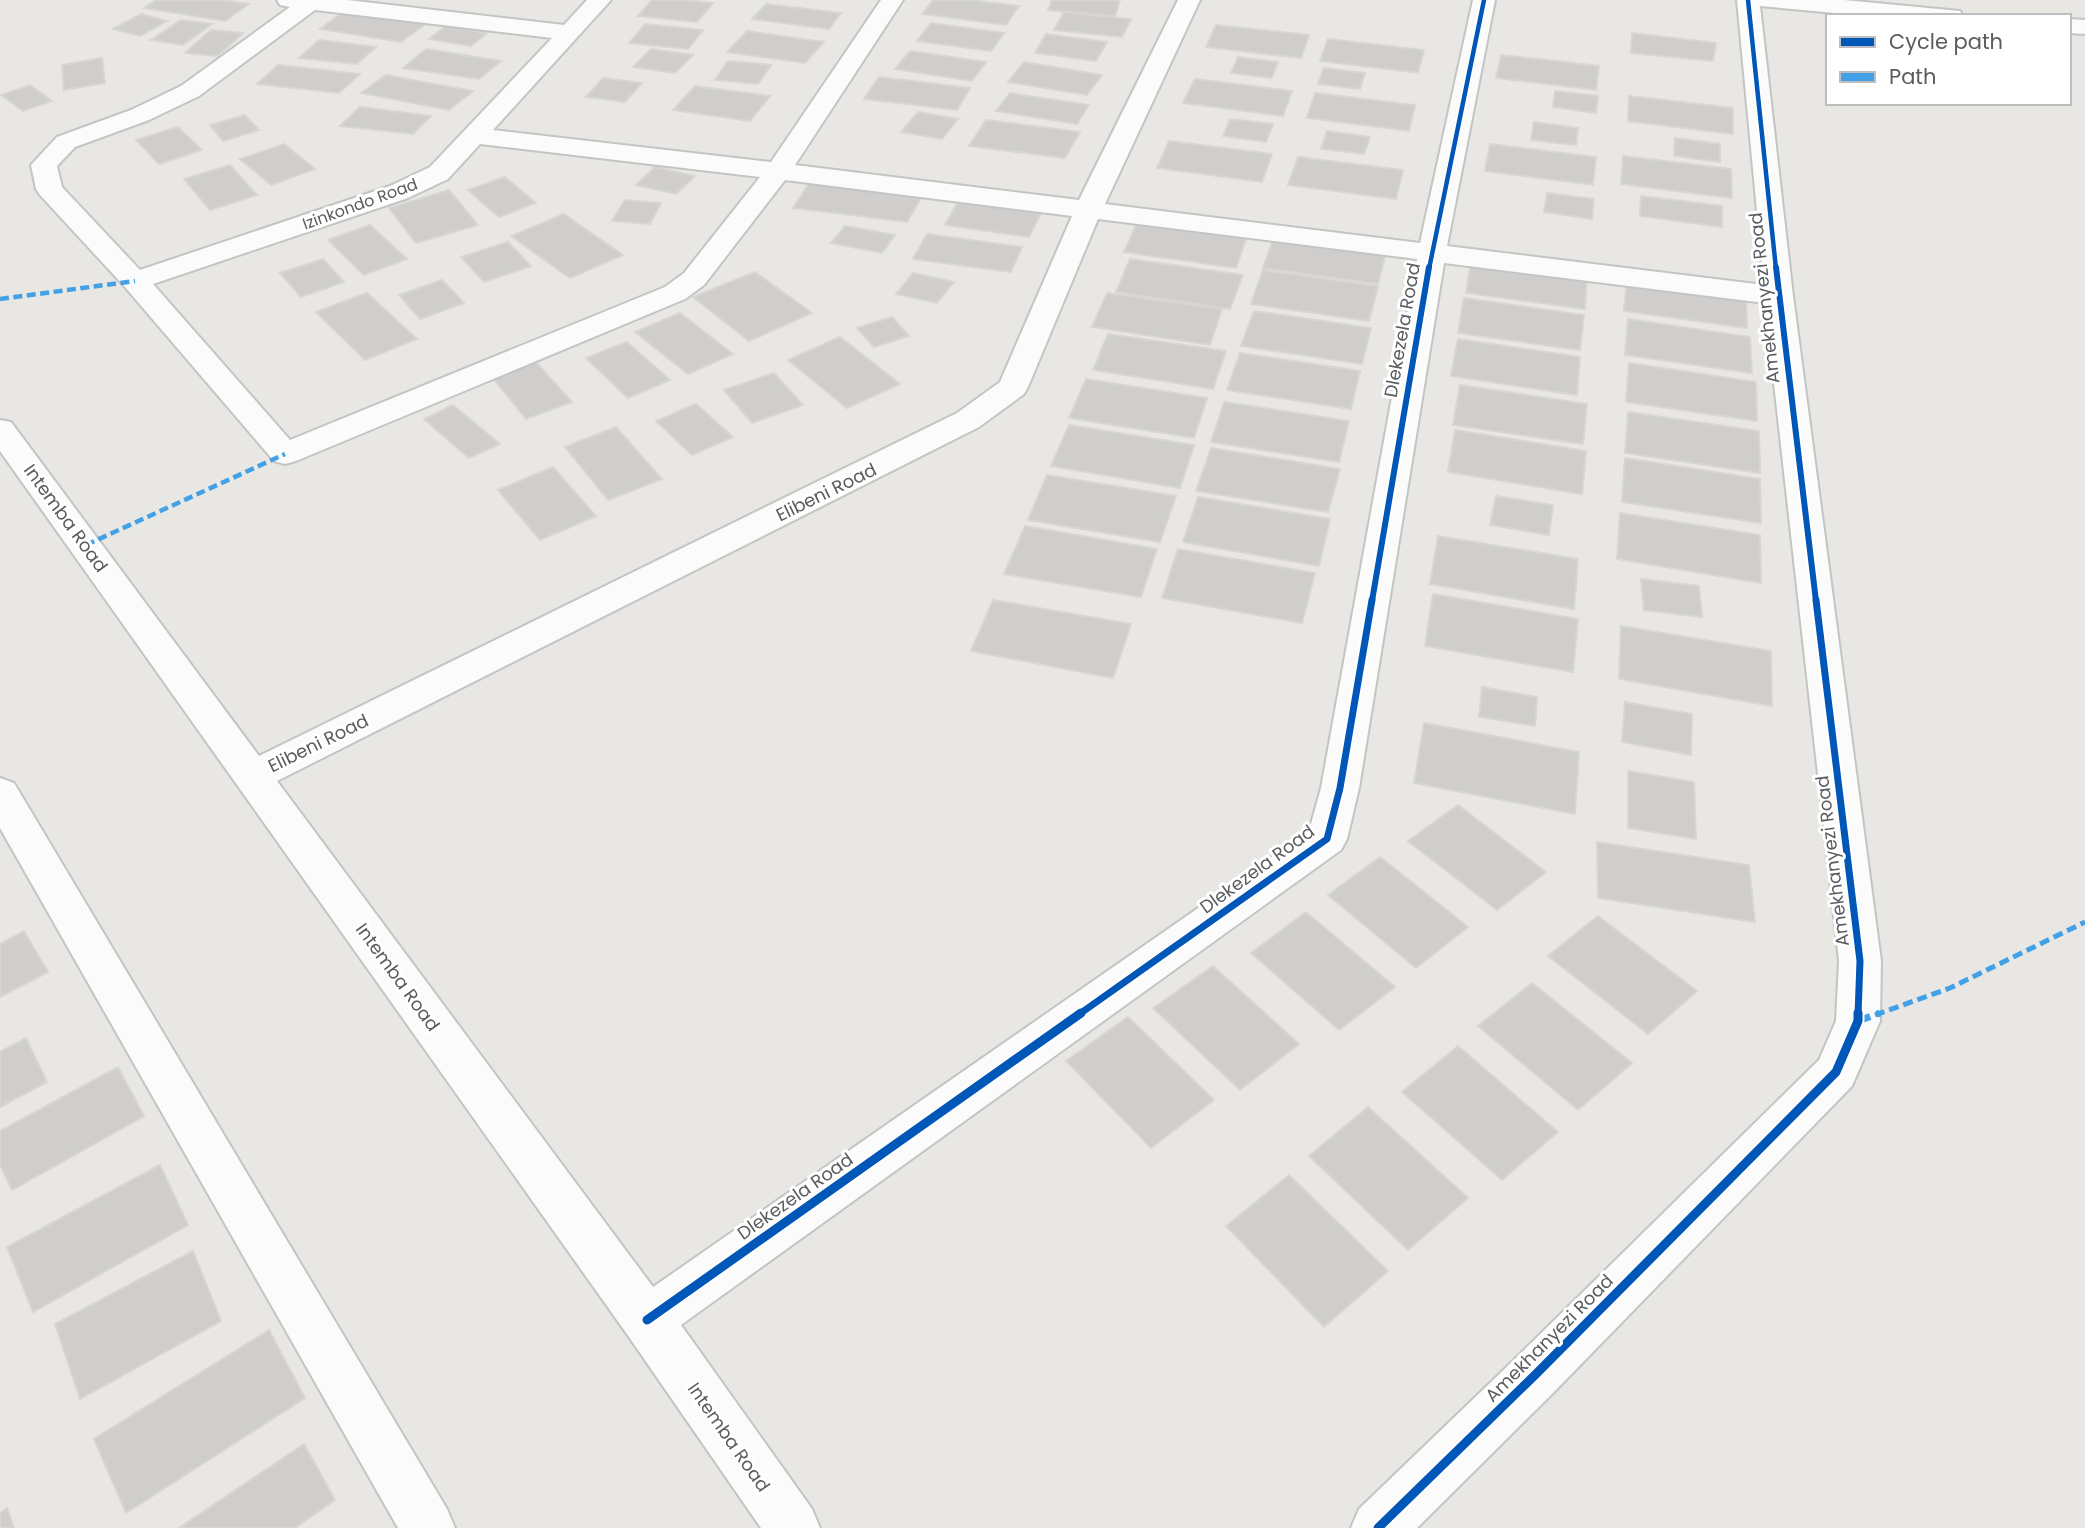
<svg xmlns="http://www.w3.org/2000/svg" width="2085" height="1528" viewBox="0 0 2085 1528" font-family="Poppins,sans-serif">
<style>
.building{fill:#cfcecc;stroke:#d8d6d2;stroke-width:2}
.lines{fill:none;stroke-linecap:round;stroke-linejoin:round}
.minor-casing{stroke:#c4c4c4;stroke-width:4}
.minor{fill:#fcfbfb;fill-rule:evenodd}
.quiet-far2{stroke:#42a1e6;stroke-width:4.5;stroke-dasharray:9 4.5;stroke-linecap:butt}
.quiet-far1{stroke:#42a1e6;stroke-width:5;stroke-dasharray:10 5;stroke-linecap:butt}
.quiet{stroke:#42a1e6;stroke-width:7;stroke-dasharray:13 7;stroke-linecap:butt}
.cycleway-far3-casing{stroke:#fff;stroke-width:7}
.cycleway-far2-casing{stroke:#fff;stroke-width:10}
.cycleway-far1-casing{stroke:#fff;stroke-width:11}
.cycleway-casing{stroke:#fff;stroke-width:13}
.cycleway-far3{stroke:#0057b8;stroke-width:4.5}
.cycleway-far2{stroke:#0057b8;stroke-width:6}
.cycleway-far1{stroke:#0057b8;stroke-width:7}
.cycleway{stroke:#0057b8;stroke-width:9}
.labels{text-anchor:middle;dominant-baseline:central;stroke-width:6;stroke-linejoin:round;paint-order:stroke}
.far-street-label{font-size:16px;fill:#595d60;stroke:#fff}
.street-label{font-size:18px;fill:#595d60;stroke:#fff}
</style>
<rect width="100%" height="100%" fill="#e9e7e3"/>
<g class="building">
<path d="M156,0h65l28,4 -24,17 -81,-13z"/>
<path d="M652,0h32l29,3 -16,19 -59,-6z"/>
<path d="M933,0h37l49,6 -13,19 -84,-11z"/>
<path d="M1052,0h68l-5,16 -67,-6z"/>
<path d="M766,4l75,9 -12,16 -77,-10z"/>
<path d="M347,9l81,13 -27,20 -81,-13z"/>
<path d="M1064,12l67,7 -9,18 -68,-7z"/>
<path d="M141,14l26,7 -27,15 -27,-7z"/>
<path d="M181,20l31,4 -29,21 -32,-5z"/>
<path d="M931,23l73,10 -13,18 -74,-10z"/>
<path d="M645,24l58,6 -15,19 -59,-6z"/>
<path d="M1216,25l93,10 -8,23 -95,-11z"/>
<path d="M446,26l41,7 -16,13 -42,-7z"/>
<path d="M211,30l32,3 -25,23 -33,-3z"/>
<path d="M747,31l77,11 -19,21 -78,-11z"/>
<path d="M1632,33l84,10 -3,18 -82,-8z"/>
<path d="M1046,34l61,8 -11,19 -61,-8z"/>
<path d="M1328,39l96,11 -6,23 -98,-12z"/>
<path d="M319,40l57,7 -19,17 -58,-6z"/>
<path d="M426,49l75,12 -22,18 -76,-11z"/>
<path d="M651,49l42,6 -18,18 -42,-6z"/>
<path d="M910,51l76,11 -14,19 -77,-12z"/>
<path d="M1501,55l98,11 -3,24 -100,-12z"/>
<path d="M1238,57l40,5 -6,16 -41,-5z"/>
<path d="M102,58l3,25 -41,7 -2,-25z"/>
<path d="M728,61l43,4 -13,19 -43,-4z"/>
<path d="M1024,62l78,13 -15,20 -79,-13z"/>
<path d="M278,65l82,9 -21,19 -82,-9z"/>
<path d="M1324,68l41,5 -5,16 -42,-5z"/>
<path d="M386,75l87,16 -24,19 -88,-17z"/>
<path d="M879,77l91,11 -13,22 -93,-11z"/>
<path d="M603,78l39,5 -17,19 -39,-5z"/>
<path d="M1195,79l97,12 -9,25 -100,-13z"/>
<path d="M30,85l22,16 -29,10 -22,-16z"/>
<path d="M695,86l75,10 -20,25 -77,-11z"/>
<path d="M1555,91l43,5 -2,17 -43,-6z"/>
<path d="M1010,93l79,12 -12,19 -81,-13z"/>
<path d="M1315,93l100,12 -6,26 -102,-13z"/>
<path d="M1629,96l104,12v26l-105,-13z"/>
<path d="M360,107l71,9 -18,18 -73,-8z"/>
<path d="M918,112l40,7 -16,20 -41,-7z"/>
<path d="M245,115l14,15 -36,11 -13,-16z"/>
<path d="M1230,119l43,5 -7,18 -43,-6z"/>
<path d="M986,120l94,12 -15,26 -96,-12z"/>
<path d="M1534,122l44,6 -2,17 -45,-5z"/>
<path d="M178,127l24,23 -43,14 -23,-24z"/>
<path d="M1327,131l43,6 -6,17 -43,-5z"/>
<path d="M1675,138l45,6v18l-46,-6z"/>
<path d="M1169,141l103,13 -10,28 -105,-14z"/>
<path d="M284,144l31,25 -44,16 -31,-26z"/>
<path d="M1490,144l106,13 -3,28 -108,-14z"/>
<path d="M1623,156l108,13 1,29 -111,-14z"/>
<path d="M1298,157l105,13 -7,29 -108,-14z"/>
<path d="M230,165l27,30 -47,15 -26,-31z"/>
<path d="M655,167l40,9 -19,18 -40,-9z"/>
<path d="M505,177l31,26 -37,14 -31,-27z"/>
<path d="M810,182l112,14 -15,26 -114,-14z"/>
<path d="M449,190l29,35 -62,18 -27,-35z"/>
<path d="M1547,193l47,6 -2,20 -48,-7z"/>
<path d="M1641,196l81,10v21l-82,-11z"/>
<path d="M625,200l36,3 -11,21 -38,-3z"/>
<path d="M958,202l83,11 -12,24 -84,-12z"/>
<path d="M564,214l59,41 -53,23 -59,-42z"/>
<path d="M1138,221l109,15 -11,32 -112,-16z"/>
<path d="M370,225l37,34 -43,16 -36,-35z"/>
<path d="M845,226l50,9 -13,18 -51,-10z"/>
<path d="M927,234l95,13 -11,25 -98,-13z"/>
<path d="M1274,237l112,15 -8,32 -115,-16z"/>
<path d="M508,242l23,24 -47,16 -23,-25z"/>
<path d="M323,259l21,23 -43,15 -21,-24z"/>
<path d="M1130,259l113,16 -13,34 -114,-17z"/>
<path d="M1471,260l116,16 -2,33 -119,-16z"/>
<path d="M1263,270l115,16 -9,35 -118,-17z"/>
<path d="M755,272l57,41 -63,28 -56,-44z"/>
<path d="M913,273l41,9 -17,21 -41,-9z"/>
<path d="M1627,277l119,16 1,35 -123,-17z"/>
<path d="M442,280l22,23 -44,16 -21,-24z"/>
<path d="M367,293l50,46 -52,21 -49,-48z"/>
<path d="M1107,293l115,16 -12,36 -118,-18z"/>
<path d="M1464,298l120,17 -4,35 -122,-17z"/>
<path d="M1254,311l117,17 -9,36 -121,-18z"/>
<path d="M680,313l53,41 -45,20 -53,-42z"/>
<path d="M892,317l17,19 -35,11 -17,-19z"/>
<path d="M1628,319l122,18 2,36 -127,-18z"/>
<path d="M1108,334l118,17 -13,38 -120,-19z"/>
<path d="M840,337l60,47 -53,24 -59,-48z"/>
<path d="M1458,339l122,18 -3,38 -126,-19z"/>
<path d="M627,342l43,38 -42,18 -42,-40z"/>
<path d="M1240,353l120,18 -9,38 -124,-19z"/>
<path d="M536,362l36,40 -46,17 -34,-42z"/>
<path d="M1629,363l127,19 1,39 -131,-19z"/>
<path d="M774,373l29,32 -51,18 -28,-33z"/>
<path d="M1086,379l121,19 -13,40 -125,-20z"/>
<path d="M1460,385l127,19 -4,40 -130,-19z"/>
<path d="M1224,402l125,19 -10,41 -128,-20z"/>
<path d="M696,404l37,33 -41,18 -36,-34z"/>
<path d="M453,405l47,39 -31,14 -45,-39z"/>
<path d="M1628,412l131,19 1,42 -135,-20z"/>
<path d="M1069,425l125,20 -14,43 -129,-22z"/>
<path d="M616,427l46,52 -54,21 -43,-53z"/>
<path d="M1455,430l131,21 -4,43 -134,-22z"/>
<path d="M1211,448l129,21 -12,43 -132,-21z"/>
<path d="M1625,458l135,21 1,44 -139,-21z"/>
<path d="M553,467l43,49 -56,24 -42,-50z"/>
<path d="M1047,475l129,21 -16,46 -132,-22z"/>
<path d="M1496,496l57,9 -4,30 -59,-10z"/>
<path d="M1198,497l132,22 -11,47 -136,-24z"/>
<path d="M1620,513l140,22 1,48 -144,-24z"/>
<path d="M1025,526l132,23 -16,48 -137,-23z"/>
<path d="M1438,536l140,23 -4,50 -144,-25z"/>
<path d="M1178,549l137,24 -13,50 -140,-25z"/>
<path d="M1641,579l58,7 3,31 -58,-7z"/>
<path d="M1433,594l145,25 -5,53 -148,-26z"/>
<path d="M993,600l138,24 -18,54 -142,-27z"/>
<path d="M1621,626l150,25 1,55 -153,-27z"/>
<path d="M1482,687l55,10 -2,29 -56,-9z"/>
<path d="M1625,702l67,12 -1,41 -69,-13z"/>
<path d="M1424,723l155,29 -4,62 -161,-31z"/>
<path d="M1628,771l66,11 2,57 -68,-11z"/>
<path d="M1458,805l88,67 -49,38 -89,-69z"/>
<path d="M1597,842l152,23 6,57 -157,-24z"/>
<path d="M1380,857l88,70 -52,41 -88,-73z"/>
<path d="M1306,912l89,75 -56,43 -88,-77z"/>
<path d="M1598,916l99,75 -49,43 -100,-78z"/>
<path d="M24,931l24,41 -48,25v-53z"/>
<path d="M1213,966l86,78 -59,46 -87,-82z"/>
<path d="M1532,983l100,80 -54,47 -100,-84z"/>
<path d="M1128,1017l86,83 -63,48 -85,-87z"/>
<path d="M26,1038l21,44 -47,25v-55z"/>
<path d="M1458,1046l100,86 -56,48 -100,-88z"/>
<path d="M118,1067l26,49 -132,74 -12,-25v-34z"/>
<path d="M1368,1107l100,91 -60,52 -99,-94z"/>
<path d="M160,1165l28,60 -155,87 -26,-65z"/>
<path d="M1289,1175l99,96 -64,56 -98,-101z"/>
<path d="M193,1251l28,70 -141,78 -25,-75z"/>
<path d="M269,1330l36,68 -179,115 -32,-74z"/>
<path d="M304,1444l31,56 -40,28h-116z"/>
<path d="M7,1508l7,20h-14v-15z"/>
</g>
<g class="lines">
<defs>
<g id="minor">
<path d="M277,0h70l217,25 23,-25h24l-118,130 278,32 110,-162h22l-108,165 284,35 99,-200h22l-95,204 315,39 53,-243h22l-48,246 317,39 -27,-285h107l116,11 3,5h-95l-108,-10 33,290 88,665 -1,60 -28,65 -299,307 -136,135h-66l8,-19 158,-152 302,-297 17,-39 3,-60 -74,-658 -321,-40 -85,525 -12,51 -6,11 -660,475 131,184 8,19h-59l-132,-191 -629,-886v-31l11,2 248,334 698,-343 43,-31 72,-166 -287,-36 -81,105 -19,14 -389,162 -11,3 -11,-3 -149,-174 -85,-92 -4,-6 -5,-24 26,-28 74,-27 50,-24 109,-79 -10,-2zM315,10l237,28 -122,129 -40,19 -250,84 -78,-83 -5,-21 18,-19 74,-27 50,-24zM480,144l280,33 -76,96 -19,14 -375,153 -137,-156 255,-86 40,-19zM1098,219l319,40 -96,529 -12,43 -656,456 -376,-506 702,-354 45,-33 4,-7z"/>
<path d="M2069,19l16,1v14l-16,-1z"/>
<path d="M0,778l14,5 433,726 8,19h-57l-398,-700z"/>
</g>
</defs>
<use href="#minor" class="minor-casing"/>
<use href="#minor" class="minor"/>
<g class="quiet-far2">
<path d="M0,299l135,-18"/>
<path d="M86,545l199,-91"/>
</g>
<path class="quiet-far1" d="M1875,1015l75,-27 135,-66"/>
<path class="quiet" d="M1858,1021l22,-8"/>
<defs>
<g id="cycleway-far3">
<path d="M1748,0l28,269"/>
<path d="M1429,269l55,-269"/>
</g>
<g id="cycleway-far2">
<path d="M1776,267l40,334"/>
<path d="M1372,601l57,-334"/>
</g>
<g id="cycleway-far1">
<path d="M1816,600l44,361 -2,54"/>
<path d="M1078,1015l249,-176 13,-51 32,-188"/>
</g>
<g id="cycleway">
<path d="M647,1320l434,-307"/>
<path d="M1378,1528l157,-153 301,-303 22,-51v-8"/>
</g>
</defs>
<use href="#cycleway-far3" class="cycleway-far3-casing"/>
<use href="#cycleway-far2" class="cycleway-far2-casing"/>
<use href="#cycleway-far1" class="cycleway-far1-casing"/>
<use href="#cycleway" class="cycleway-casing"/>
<use href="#cycleway-far3" class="cycleway-far3"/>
<use href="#cycleway-far2" class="cycleway-far2"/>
<use href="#cycleway-far1" class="cycleway-far1"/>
<use href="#cycleway" class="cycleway"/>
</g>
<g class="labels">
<g class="far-street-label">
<text transform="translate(360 204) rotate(-20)">Izinkondo Road</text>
</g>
<g class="street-label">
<text transform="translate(1764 298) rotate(-96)">Amekhanyezi Road</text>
<text transform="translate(1402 330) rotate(-80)">Dlekezela Road</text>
<text transform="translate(826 492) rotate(-26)">Elibeni Road</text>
<text transform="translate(66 518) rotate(54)">Intemba Road</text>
<text transform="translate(318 743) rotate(-26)">Elibeni Road</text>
<text transform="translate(1832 861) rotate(-97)">Amekhanyezi Road</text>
<text transform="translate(1257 869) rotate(-36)">Dlekezela Road</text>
<text transform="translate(398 977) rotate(54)">Intemba Road</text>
<text transform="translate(795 1196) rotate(-35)">Dlekezela Road</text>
<text transform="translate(1549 1338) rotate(-45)">Amekhanyezi Road</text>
<text transform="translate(729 1437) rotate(55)">Intemba Road</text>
</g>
</g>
<rect x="1826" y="14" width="245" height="91" fill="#ffffff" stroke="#bdbebf" stroke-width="2"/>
<rect x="1840" y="37" width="35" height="10" fill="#0057b8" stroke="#bdbebf" stroke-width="2"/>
<text x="1889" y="49" font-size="21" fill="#595d60">Cycle path</text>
<rect x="1840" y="72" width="35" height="10" fill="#42a1e6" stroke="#bdbebf" stroke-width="2"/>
<text x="1889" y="84" font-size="21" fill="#595d60">Path</text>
</svg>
